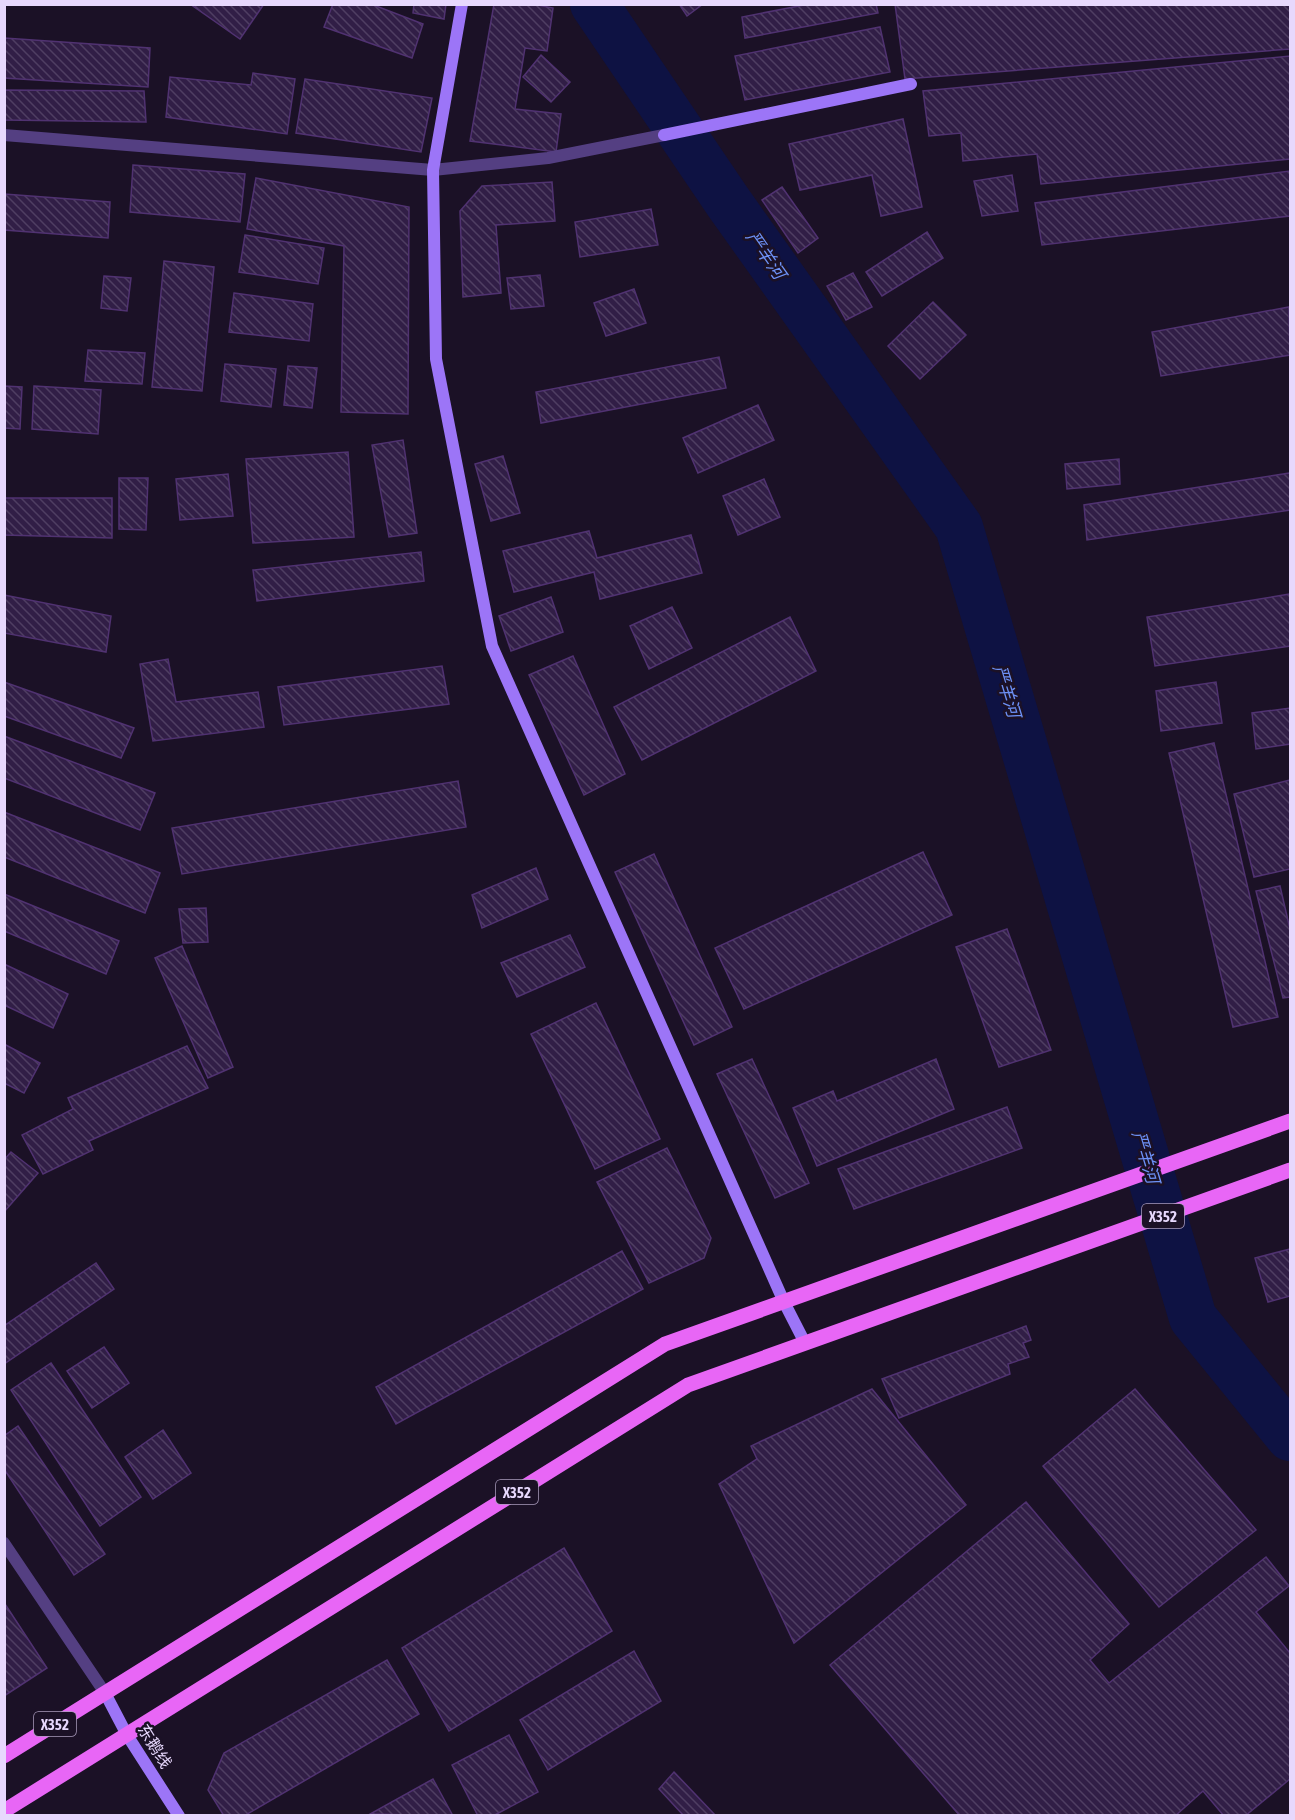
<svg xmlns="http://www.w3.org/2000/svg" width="1295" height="1820" viewBox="0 0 1295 1820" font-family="'Asap Condensed','Noto Sans SC',sans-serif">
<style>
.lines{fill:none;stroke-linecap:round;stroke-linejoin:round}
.river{stroke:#0e1243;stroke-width:48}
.building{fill:url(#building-back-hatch);stroke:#503271;stroke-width:1.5}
.street{stroke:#543f82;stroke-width:12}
.secondary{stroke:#9c75f7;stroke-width:12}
.primary{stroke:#e866f6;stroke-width:15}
.labels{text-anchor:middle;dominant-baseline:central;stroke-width:5;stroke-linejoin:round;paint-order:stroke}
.shield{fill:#1b1126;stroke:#aa9cbc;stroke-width:1.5}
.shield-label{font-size:15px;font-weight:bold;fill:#e7d8fd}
.street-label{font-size:16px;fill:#e7d8fd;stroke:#1b1126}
.water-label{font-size:18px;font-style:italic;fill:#6d91f6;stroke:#1b1126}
</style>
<defs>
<pattern id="building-back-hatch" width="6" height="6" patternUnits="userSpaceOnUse" patternTransform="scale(1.5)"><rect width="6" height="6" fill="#311e46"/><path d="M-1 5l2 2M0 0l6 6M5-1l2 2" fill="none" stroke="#4f3e62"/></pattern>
</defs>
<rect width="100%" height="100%" fill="#1b1126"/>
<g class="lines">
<path class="river" d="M594,4l134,198 231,325 234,791 97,119"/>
</g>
<g class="building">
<path d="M190,4h74l-24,35z"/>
<path d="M333,4h38l52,20 -11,34 -88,-31z"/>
<path d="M414,4h32l-2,15 -31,-6z"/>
<path d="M494,4h39l20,4 -6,43 -22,-3 -10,61 46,5 -5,38 -86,-11z"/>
<path d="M679,4h24l-16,12z"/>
<path d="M809,4h67l2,9 -133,25 -3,-21z"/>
<path d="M895,4h395v45l-385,30z"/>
<path d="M880,27l10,45 -145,28 -10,-44z"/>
<path d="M4,38l146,10 -2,39 -144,-9z"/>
<path d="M541,55l29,27 -19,20 -28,-25z"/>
<path d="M1290,56v103l-249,25 -4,-30 -74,7 -2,-28 -32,3 -6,-45z"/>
<path d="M253,73l42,6 -8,55 -121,-17 4,-40 81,8z"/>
<path d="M305,79l127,19 -11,54 -125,-19z"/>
<path d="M4,90l140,1 2,31 -142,-2z"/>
<path d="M903,119l19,88 -41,9 -9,-41 -72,15 -11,-46z"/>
<path d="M133,165l112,9 -5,48 -110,-10z"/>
<path d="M1290,171v45l-248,29 -7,-42z"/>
<path d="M1012,175l6,36 -36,5 -8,-35z"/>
<path d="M256,178l153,29 -1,207 -67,-2 3,-166 -97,-17z"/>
<path d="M552,182l3,39 -59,4 5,68 -38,4 -3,-86 22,-25z"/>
<path d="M782,187l36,51 -20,15 -36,-53z"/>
<path d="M4,194l106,8 -2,36 -104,-8z"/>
<path d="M651,209l7,36 -78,12 -5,-35z"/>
<path d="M927,232l16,26 -61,38 -16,-24z"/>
<path d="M245,235l79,13 -6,36 -79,-12z"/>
<path d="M164,261l50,6 -12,124 -50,-4z"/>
<path d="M853,273l19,34 -26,13 -19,-34z"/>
<path d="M540,275l4,31 -33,3 -4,-31z"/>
<path d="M104,276l27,2 -4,33 -26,-3z"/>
<path d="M634,289l12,34 -40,13 -12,-33z"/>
<path d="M234,293l79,11 -4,37 -80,-9z"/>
<path d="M933,302l33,33 -46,44 -32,-33z"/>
<path d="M1289,307l1,48 -129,21 -9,-44z"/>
<path d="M88,350l57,3 -3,31 -57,-3z"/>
<path d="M719,357l7,31 -185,35 -5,-31z"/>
<path d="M225,364l51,5 -5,38 -50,-6z"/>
<path d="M288,366l29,2 -5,40 -28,-3z"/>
<path d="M4,386l18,1 -2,42 -16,-1z"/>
<path d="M34,386l67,4 -3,44 -66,-5z"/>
<path d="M758,405l16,35 -76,33 -15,-35z"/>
<path d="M403,440l14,93 -28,4 -17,-92z"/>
<path d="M348,452l6,85 -101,6 -7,-84z"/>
<path d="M503,456l17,57 -29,8 -16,-57z"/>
<path d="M1119,459l1,25 -53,5 -2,-25z"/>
<path d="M1290,473v37l-203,30 -3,-35z"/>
<path d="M228,474l5,42 -53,4 -4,-41z"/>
<path d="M119,478h29l-2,52 -27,-1z"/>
<path d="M764,479l16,38 -42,18 -15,-39z"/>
<path d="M4,498h108v40l-108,-3z"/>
<path d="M589,531l8,27 94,-23 11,38 -102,26 -6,-27 -80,20 -11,-41z"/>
<path d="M421,552l3,29 -167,20 -4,-31z"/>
<path d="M1290,594v52l-135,20 -8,-49z"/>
<path d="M4,595l107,21 -5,36 -102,-19z"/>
<path d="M551,597l12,35 -52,19 -12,-35z"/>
<path d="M672,607l20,41 -43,21 -19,-43z"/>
<path d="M790,617l26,54 -174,89 -28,-53z"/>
<path d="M573,656l52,118 -41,21 -55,-120z"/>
<path d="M168,659l8,43 82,-10 6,35 -111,14 -13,-77z"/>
<path d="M442,666l7,38 -165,21 -6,-38z"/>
<path d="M4,682l130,46 -13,30 -117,-42z"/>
<path d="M1216,682l6,41 -61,8 -5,-40z"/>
<path d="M1290,708v36l-34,5 -4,-36z"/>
<path d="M4,736l151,57 -15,37 -136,-52z"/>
<path d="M1214,743l64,274 -45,10 -64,-274z"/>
<path d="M1290,780v89l-36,8 -20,-83z"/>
<path d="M458,781l8,46 -284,47 -10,-46z"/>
<path d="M4,812l156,61 -15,40 -141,-56z"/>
<path d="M923,852l29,63 -208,94 -29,-61z"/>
<path d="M654,854l78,173 -38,18 -79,-173z"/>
<path d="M536,868l12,31 -66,29 -10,-33z"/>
<path d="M1280,886l10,43v68l-7,1 -27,-107z"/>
<path d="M4,894l115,47 -13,33 -102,-43z"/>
<path d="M206,908l2,34 -25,1 -4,-34z"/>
<path d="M1007,929l44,121 -52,17 -43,-120z"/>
<path d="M570,935l15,32 -68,30 -16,-34z"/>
<path d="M182,946l51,121 -25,11 -53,-120z"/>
<path d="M4,964l64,30 -15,34 -49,-23z"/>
<path d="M596,1003l64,136 -65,30 -64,-135z"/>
<path d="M4,1044l36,19 -16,30 -20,-10z"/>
<path d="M187,1046l21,42 -119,53 4,9 -50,24 -21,-39 51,-26 -5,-11z"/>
<path d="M752,1059l57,124 -34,15 -58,-124z"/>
<path d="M936,1059l18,50 -137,57 -24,-58 40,-17 4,10z"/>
<path d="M1007,1107l15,41 -168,61 -16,-40z"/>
<path d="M667,1148l44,90 -7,20 -55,25 -52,-101z"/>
<path d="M11,1152l27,21 -34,39v-52z"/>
<path d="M1290,1249v47l-22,6 -13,-44z"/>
<path d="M622,1251l21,38 -247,135 -20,-37z"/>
<path d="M96,1263l18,26 -110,75v-38z"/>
<path d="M1026,1326l5,14 -8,3 6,14 -21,7 2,10 -111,44 -17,-39z"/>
<path d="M104,1347l25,36 -37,25 -25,-37z"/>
<path d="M51,1363l90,134 -41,29 -89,-136z"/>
<path d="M872,1389l94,116 -172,138 -75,-159 38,-25 -6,-13z"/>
<path d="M1135,1389l121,141 -97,77 -116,-141z"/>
<path d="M18,1426l87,128 -31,21 -70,-106v-33z"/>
<path d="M163,1430l28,43 -38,26 -28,-42z"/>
<path d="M1026,1502l103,122 -39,36 19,23 157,-126 23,29 -33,26 34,41v126l-45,37h-21l-21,-25 -28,25h-215l-130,-151z"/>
<path d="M564,1548l48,83 -163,100 -47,-83z"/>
<path d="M5,1604l42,64 -43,28v-91z"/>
<path d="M634,1651l27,50 -113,69 -28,-50z"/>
<path d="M387,1660l32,54 -175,102h-20l-16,-26 16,-37z"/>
<path d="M509,1735l29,57 -45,24h-15l-26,-51z"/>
<path d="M674,1772l42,44h-32l-25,-27z"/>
<path d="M433,1779l20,37 -83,-2z"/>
</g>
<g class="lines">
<g class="street">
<path d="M4,135l429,35 115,-12 116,-23"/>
<path d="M4,1543l101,150"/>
</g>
<g class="secondary">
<path d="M462,4l-29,166 3,189 56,287 292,656 21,41"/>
<path d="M664,135l247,-51"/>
<path d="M105,1693l22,42 52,81"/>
</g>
<g class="primary">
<path d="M4,1756l661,-412 625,-223"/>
<path d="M4,1811l684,-426 602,-215"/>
</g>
</g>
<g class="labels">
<g class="shield">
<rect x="1142" y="1204" width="42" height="24" rx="4.5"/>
<rect x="496" y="1480" width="42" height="24" rx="4.5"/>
<rect x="34" y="1712" width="42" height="24" rx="4.5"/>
</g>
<g class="shield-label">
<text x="1163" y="1216">X352</text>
<text x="517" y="1492">X352</text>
<text x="55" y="1724">X352</text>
</g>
<g class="street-label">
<text transform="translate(155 1746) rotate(58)">东鹅线</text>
</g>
<g class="water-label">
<text transform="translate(766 255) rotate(55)">严羊河</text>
<text transform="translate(1007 691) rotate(73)">严羊河</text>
<text transform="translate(1146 1157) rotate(73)">严羊河</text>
</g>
</g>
<rect width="1295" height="1820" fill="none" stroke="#e7d8fd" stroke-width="12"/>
</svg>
